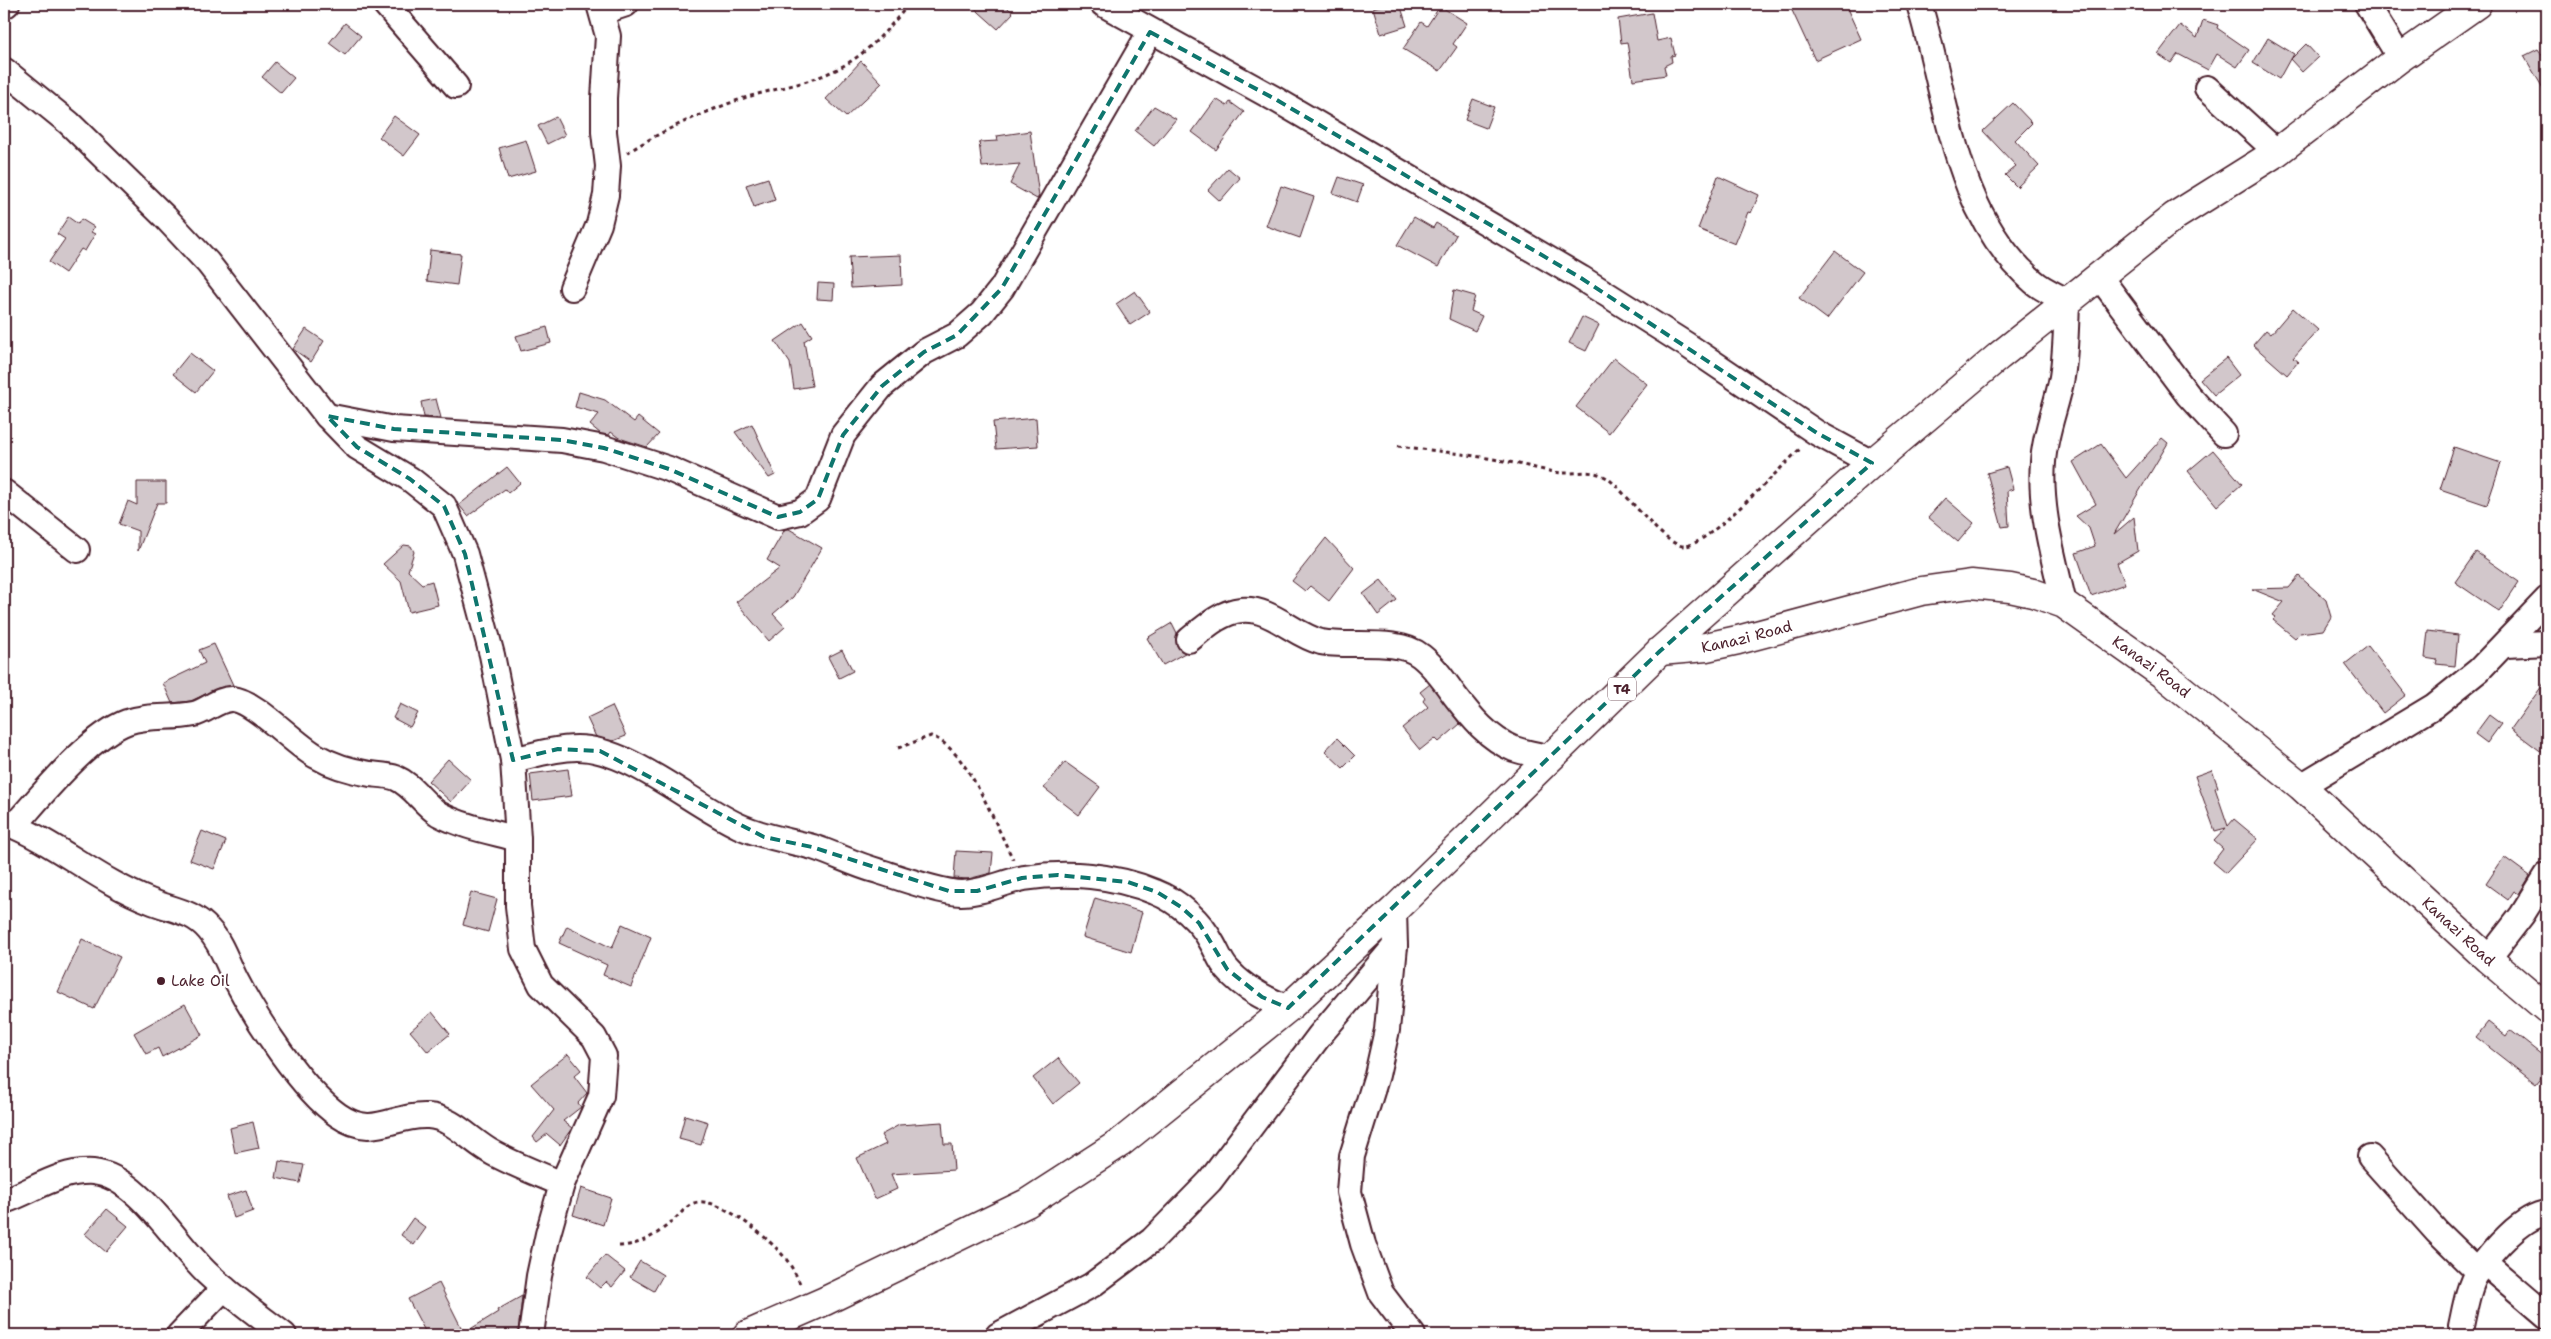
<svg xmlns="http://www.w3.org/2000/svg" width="2551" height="1339" viewBox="0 0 2551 1339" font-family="'Shantell Sans',sans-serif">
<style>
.building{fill:#d2c7cb;stroke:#4a1f2b}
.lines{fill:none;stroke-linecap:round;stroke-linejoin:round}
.street-casing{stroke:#4a1f2b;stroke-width:28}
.secondary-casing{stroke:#4a1f2b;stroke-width:31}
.highway-casing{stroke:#4a1f2b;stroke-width:31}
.path{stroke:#4a1f2b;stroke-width:3;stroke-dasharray:4 4;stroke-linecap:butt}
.street{stroke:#fff;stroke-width:24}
.secondary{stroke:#fff;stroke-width:28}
.highway{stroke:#fff;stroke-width:28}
.marked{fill:none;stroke:#0f766e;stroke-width:4;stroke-dasharray:10 6;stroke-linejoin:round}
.poi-dot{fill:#4a1f2b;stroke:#fff;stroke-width:2}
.labels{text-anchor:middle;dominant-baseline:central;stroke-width:4.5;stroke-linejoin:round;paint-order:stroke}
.shield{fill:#fff;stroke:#80626b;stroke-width:1}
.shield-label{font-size:14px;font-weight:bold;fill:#4a1f2b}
.street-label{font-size:15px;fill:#4a1f2b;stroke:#fff}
.poi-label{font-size:15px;fill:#4a1f2b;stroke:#fff;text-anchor:start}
</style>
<rect width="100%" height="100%" fill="#fff"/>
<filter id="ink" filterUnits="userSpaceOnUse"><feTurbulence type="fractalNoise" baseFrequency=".02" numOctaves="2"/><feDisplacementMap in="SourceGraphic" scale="10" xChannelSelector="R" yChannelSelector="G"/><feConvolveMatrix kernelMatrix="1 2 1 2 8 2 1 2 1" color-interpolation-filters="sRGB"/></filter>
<g filter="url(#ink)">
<g class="building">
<path d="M970,4h34l9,9 -15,16z"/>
<path d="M1386,4h14l7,22 -26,8 -8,-26z"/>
<path d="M1789,4h56l16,35 -46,21z"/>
<path d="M1440,6l27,17 -14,21 4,3 -17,24 -37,-22 18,-27 6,4z"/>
<path d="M1652,13l5,28 14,-3 4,17 -4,1 1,6 -8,4 2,9 -33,5 -6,-38 -6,1 -3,-24z"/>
<path d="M2203,20l15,5 -1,3 32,22 -12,17 -20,-13 -9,16 -30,-16 -7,9 -13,-9 22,-29 17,13z"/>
<path d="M345,23l16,13 -16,19 -16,-12z"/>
<path d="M2268,38l26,16 -3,5 15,-15 12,13 -16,15 -12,-13 -11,20 -26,-16z"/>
<path d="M2538,49l9,13v33l-23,-39z"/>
<path d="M861,61l21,22 -36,34 -20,-18z"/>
<path d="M275,62l19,16 -13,15 -19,-16z"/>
<path d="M1216,99l11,7 3,-4 14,10 -28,38 -24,-18z"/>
<path d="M1473,99l21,8 -8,21 -21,-8z"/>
<path d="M2013,103l19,20 -17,17 24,26 -22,21 -12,-12 11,-9 -33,-35z"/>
<path d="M1154,106l22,13 -22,27 -19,-15z"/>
<path d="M394,116l26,19 -16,21 -25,-19z"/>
<path d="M556,117l9,18 -18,9 -9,-18z"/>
<path d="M1030,131l9,65 -2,3 -27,-15 10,-20 -38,3 -3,-25 19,-1 -1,-5z"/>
<path d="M526,140l10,31 -28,8 -9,-31z"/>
<path d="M1228,168l12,10 -20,23 -12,-11z"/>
<path d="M1718,176l41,19 -8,18 -3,-1 -13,32 -37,-15z"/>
<path d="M1339,177l24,8 -6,17 -24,-9z"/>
<path d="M768,178l7,22 -21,7 -8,-22z"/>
<path d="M1281,186l33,11 -14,41 -34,-12z"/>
<path d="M68,217l10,7 3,-5 13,8 -3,5 4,2 -10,17 -4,-2 -16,24 -16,-11 16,-23 -8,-5z"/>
<path d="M1414,217l19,11 3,-5 20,12 -18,32 -41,-22z"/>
<path d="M430,250l31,4 -4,31 -30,-4z"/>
<path d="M1835,251l28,21 -36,47 -28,-21z"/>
<path d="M901,255l1,30 -51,3 -2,-31z"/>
<path d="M818,283l16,1 -1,16 -16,-1z"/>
<path d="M1454,290l21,6 -4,15 11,5 -7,15 -26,-12z"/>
<path d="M1135,291l15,21 -20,13 -14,-21z"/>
<path d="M2293,308l25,22 -25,28 5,4 -11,13 -34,-30 13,-15 5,4z"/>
<path d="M1582,317l17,8 -13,26 -17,-8z"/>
<path d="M803,322l9,14 -8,5 8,45 -18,3 -4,-26 -15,-22z"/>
<path d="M547,327l4,16 -30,8 -5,-15z"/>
<path d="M306,329l18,12 -13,21 -18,-13z"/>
<path d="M190,353l23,18 -17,21 -23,-18z"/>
<path d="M1614,358l33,26 -38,49 -33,-26z"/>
<path d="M2226,358l13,17 -25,20 -14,-16z"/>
<path d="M579,392l26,8 29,22 4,-5 21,17 -12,13 -28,-9 -8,-6 -2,3 -8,-1 -11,-9 9,-11 -24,-7z"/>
<path d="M436,399l5,19 -17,-1 -3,-15z"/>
<path d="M1036,418l2,28 -42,3 -3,-27z"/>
<path d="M752,424l23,51 -6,3 -34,-46z"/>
<path d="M2162,438l6,5 -54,91 20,-17 4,34 -21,12 8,21 -34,12 -15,-43 19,-7 -6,-18 -13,-12 20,-12 -23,-42 28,-18 25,34z"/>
<path d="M2454,447l47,16 -14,42 -47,-16z"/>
<path d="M2213,450l29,34 -25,22 -29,-35z"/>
<path d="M507,467l13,16 -12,10 -3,-4 -37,27 -9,-11z"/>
<path d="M2007,467l6,22 -6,2 2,35 -7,1 -15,-54z"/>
<path d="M137,482h29v21h-9l-19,48v-20l-19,-7 9,-23 9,4z"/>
<path d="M1945,498l29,25 -16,19 -30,-25z"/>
<path d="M785,529h4l33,19 -29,49 -20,17 12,13 -16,14 -33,-39 44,-34 -13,-8z"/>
<path d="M1326,538l28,30 -25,33 -19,-15 -5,5 -13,-10z"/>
<path d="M404,545l7,1 3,6 -6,19 14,13 10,-3 6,24 -29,7 -8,-31 -18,-17z"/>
<path d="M2476,552l43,30 -20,30 -44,-30z"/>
<path d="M2299,576l27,24 5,17 -8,13 -23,3 -5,5 -22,-18 3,-3 -3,-2 11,-13 -32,-13 37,-1z"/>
<path d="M1381,580l16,20 -19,15 -15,-21z"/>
<path d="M1172,623l5,10 -1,10 3,6 6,4 -22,12 -16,-27z"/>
<path d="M2428,631l30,4 -3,31 -19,-2 1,-4 -12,-2z"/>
<path d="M214,644l19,41 -15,3 -27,13 -19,2 -9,-20 42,-20 -6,-13z"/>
<path d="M2368,646l38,49 -23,18 -38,-49z"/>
<path d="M842,650l11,21 -14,7 -11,-21z"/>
<path d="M2547,679v77l-36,-27z"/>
<path d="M1430,684l30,40 -21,18 -4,-4 -15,12 -18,-22 26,-21 -5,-6 2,-3 -5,-6z"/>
<path d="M400,704l18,9 -8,14 -17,-9z"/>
<path d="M612,706l14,30 -13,5 -17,-4 -9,-19z"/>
<path d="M2489,715l12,9 -14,19 -12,-9z"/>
<path d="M1337,738l18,18 -12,12 -18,-17z"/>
<path d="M448,759l23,21 -20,22 -23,-21z"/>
<path d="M1065,762l35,25 -21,28 -35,-27z"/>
<path d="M568,769l4,27 -39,5 -3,-27z"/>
<path d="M2212,770l6,17 -3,1 13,38 6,-7 24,20 -32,34 -13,-11 10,-13 -9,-8 12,-13 -11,3 -20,-55z"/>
<path d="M202,831l24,10 -12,28 -24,-9z"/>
<path d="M956,851l37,2 -2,20 -23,6 -14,-1z"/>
<path d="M2504,857l26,19 -11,18 -5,-3 -6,9 -22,-16z"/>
<path d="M471,892l26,7 -9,33 -25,-7z"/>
<path d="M1095,898l47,14 -11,40 -48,-15z"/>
<path d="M622,924l29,13 -20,50 -28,-12 4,-10 -48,-22 8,-17 45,22z"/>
<path d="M82,939l38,18 -26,52 -36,-17z"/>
<path d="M185,1004l17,31 -40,22 -4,-9 -12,6 -12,-21z"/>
<path d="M432,1012l18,22 -22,18 -18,-21z"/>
<path d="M2488,1022l18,14 4,-6 37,29v11l-11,14 -60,-47z"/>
<path d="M568,1054l13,16 -7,6 13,17 -9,10 3,4 -18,14 9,7 -12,17 -13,-11 -10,8 -4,-5 21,-27 -23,-26z"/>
<path d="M1058,1058l21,25 -26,21 -20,-26z"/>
<path d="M685,1115l23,7 -7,23 -22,-6z"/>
<path d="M253,1122l6,26 -24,5 -5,-25z"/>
<path d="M942,1122l2,22h8l2,26 -63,4 6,15 -22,10 -18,-41 29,-14 -5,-9 18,-10z"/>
<path d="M279,1161l25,4 -4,18 -24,-5z"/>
<path d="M581,1188l30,10 -8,27 -30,-10z"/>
<path d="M246,1190l7,21 -19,7 -7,-22z"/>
<path d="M107,1209l21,17 -22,26 -21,-18z"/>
<path d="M413,1218l13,10 -12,17 -13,-10z"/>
<path d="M605,1255l20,16 -13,16 -6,-5 -6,6 -13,-11z"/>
<path d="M640,1261l23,14 -9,16 -24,-14z"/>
<path d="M439,1283l25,50 34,-21 -1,-2 25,-14 -4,39h-91l-19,-36z"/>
</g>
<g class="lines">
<defs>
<g id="street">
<path d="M385,4l71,82"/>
<path d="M1103,4l172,95 306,179 106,67 130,88 55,30"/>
<path d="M1919,4c29,95 34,209 115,278 9,8 22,13 33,19 -1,25 -1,50 -5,76 -5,29 -17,54 -19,85 -4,48 11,96 21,142"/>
<path d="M2367,4l33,54"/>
<path d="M4,6l3,-2"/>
<path d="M602,12l24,-8"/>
<path d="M4,70l65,53 96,94 43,46 119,153 30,31 53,32 34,27 21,48 27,101 21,105 5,79v67l5,43 18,36 53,52 10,19 -3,40 -39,88 -14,50 -9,42 -8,59"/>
<path d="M2207,88l70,64"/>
<path d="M2099,276l89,119 36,39"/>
<path d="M572,288l27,-64 7,-29 2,-29 -4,-34v-34l4,-62 -9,-32"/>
<path d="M327,416l67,13 168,11 42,8 65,21 109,48 22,-5 18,-13 25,-64 39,-49 42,-34 33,-17 25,-22 20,-25 148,-256"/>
<path d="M4,492l73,58"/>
<path d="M1189,640c15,-12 32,-28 52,-30 30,-3 52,25 80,32 27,6 77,-5 100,14 14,11 24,26 34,40 16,21 34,43 59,53 12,4 25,6 37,9"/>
<path d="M2506,645l41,-2"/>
<path d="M513,760c21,-5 42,-12 64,-12 52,0 114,56 162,78 24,11 48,14 74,21 22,7 42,18 65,24 22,7 61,21 83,22 22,0 42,-11 63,-15 43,-7 91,-3 131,14 23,9 46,29 57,51 5,8 8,18 15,26 16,19 38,30 61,39"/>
<path d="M2301,786l133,-80 45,-36 68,-71"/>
<path d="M4,822c52,20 94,59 146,79 22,9 43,10 59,29 13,14 18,33 27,50 20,39 66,110 102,135 36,25 54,-1 90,1 24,1 44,26 65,37 22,12 46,21 69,31"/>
<path d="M14,826c28,-31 75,-90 113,-104 22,-8 45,-3 67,-8 13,-3 25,-16 39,-15 22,2 61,45 83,57 17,10 35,15 54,18 8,1 18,1 26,4 17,7 27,26 43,36 24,13 54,18 79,25"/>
<path d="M1394,910l1,36 -8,84 -10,45 -25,81 -3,36 14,52 18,49 32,42"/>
<path d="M2488,959l34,-44 25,-40"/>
<path d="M2370,1157l67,75 41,40"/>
<path d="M4,1201c29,-10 56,-31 89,-29 46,4 84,75 117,104 23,21 49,40 74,59"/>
<path d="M2485,1263l62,53"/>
<path d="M2461,1326c4,-18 7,-39 17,-55 14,-20 44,-55 69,-58"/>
<path d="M179,1335l45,-47"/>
<path d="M998,1335l94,-50 60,-45 58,-59 110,-146 75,-89"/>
</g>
<g id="secondary">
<path id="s1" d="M1660,651l46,-4 32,-7 183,-49 50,-7 39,4 23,5 31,11 100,71 137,111 187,173 59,50"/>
</g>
<path id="highway" d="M747,1335l78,-34 202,-98 93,-60 168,-135 106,-98 266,-259 212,-188 127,-107 176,-140 102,-64 123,-94 77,-54"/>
</defs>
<use href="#street" class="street-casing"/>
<use href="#secondary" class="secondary-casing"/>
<use href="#highway" class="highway-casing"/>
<g class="path">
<path d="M627,153c35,-23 75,-40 114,-54 34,-11 70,-15 102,-33 27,-15 47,-39 66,-62"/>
<path d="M1398,446c39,5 78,9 116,17 14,3 28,7 41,9 19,4 34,-5 52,6 19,13 58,71 79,68 24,-3 94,-78 115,-98"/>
<path d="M898,748l33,-12c37,13 64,89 82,123"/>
<path d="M619,1246c25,-1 43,-15 60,-31 4,-4 9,-10 15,-12 24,-9 78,38 92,56 6,8 11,17 15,27"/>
</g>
<use href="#street" class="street"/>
<use href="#secondary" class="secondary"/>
<use href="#highway" class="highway"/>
</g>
</g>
<path class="marked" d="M1150,32l125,67 306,179 236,155 55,30 -212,188 -372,357 -26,-11 -35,-28 -28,-46 -18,-16 -24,-15 -29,-10 -70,-7 -36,3 -45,13h-28l-137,-44 -48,-10 -164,-86 -42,-2 -45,11 -48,-206 -21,-48 -34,-27 -53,-32 -30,-31 67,13 168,11 42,8 65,21 109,48 22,-5 18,-13 25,-64 39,-49 42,-34 33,-17 45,-47z"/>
<circle class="poi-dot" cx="161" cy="981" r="5"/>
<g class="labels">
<rect class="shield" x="1608" y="677.5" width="28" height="23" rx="4"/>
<g class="shield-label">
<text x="1622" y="689">T4</text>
</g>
<g class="street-label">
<text stroke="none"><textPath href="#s1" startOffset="88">Kanazi Road</textPath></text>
<text stroke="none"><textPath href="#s1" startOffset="522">Kanazi Road</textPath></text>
<text stroke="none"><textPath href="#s1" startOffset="928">Kanazi Road</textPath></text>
</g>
<g class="poi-label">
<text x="171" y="981">Lake Oil</text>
</g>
</g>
<rect width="2551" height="1339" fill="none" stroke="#fff" stroke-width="20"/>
<rect x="10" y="10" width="2531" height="1319" fill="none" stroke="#4a1f2b" stroke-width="2" filter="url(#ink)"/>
</svg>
